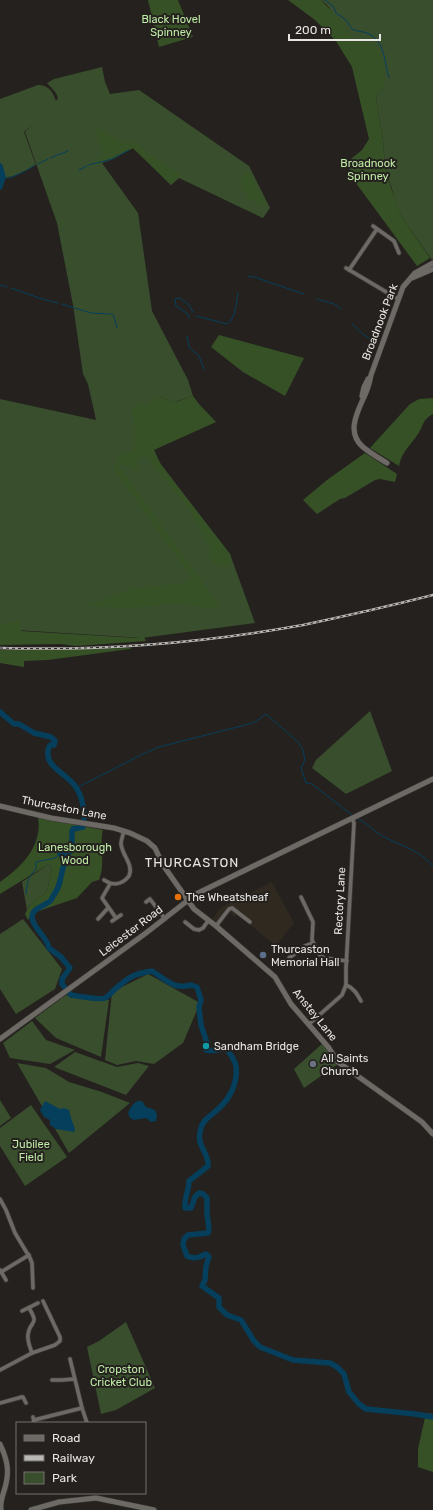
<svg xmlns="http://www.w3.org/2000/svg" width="433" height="1510" viewBox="0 0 433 1510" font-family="Rubik,sans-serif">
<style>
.built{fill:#2f2920}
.green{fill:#394e2d}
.forest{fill:#375127}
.water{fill:#053f5c}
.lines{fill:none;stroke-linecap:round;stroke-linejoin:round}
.stream{stroke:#053f5c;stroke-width:1}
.river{stroke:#053f5c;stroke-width:5.5}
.street-casing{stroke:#3d3b38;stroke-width:5}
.secondary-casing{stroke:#3d3b38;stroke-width:6}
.street{stroke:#6d6a66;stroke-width:3.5}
.secondary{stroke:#6d6a66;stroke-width:5}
.rail-casing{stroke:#bab8b5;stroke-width:2.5}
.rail{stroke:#24211e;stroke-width:1;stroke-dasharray:3;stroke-linecap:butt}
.food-dot{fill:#e8710a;stroke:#24211e;stroke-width:1.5}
.service-dot{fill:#5c6f8a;stroke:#24211e;stroke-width:1.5}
.culture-dot{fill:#0f9aa8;stroke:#24211e;stroke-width:1.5}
.worship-dot{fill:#6b7280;stroke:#24211e;stroke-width:1.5}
.labels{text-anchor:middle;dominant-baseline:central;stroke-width:4;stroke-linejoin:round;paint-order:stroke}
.park-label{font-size:11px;fill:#beeba5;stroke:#24211e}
.street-label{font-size:11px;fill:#e8e6e3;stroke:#24211e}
.poi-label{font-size:11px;fill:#e8e6e3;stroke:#24211e;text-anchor:start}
.quarter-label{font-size:13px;letter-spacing:1px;fill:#e8e6e3;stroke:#24211e}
</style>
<rect width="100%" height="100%" fill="#24211e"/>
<path class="built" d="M272,882l22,41 -18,23 -39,-32 -3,3 -5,-6 -11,14 -6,-5 8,-12z"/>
<g class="green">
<path d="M321,0h112v259l-1,1 -30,-43 -6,-15 -11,-35 -2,-27 -7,-42 2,-6 5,-3c3,-17 -1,-27 -7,-43l-6,-3 -15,-2 -29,-37z"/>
<path d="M102,67l3,15 5,12 29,-4 110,76 21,42 -7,10 -84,-40 -8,7 -38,-37 -20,11 -11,4 36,50 14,98 36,69 5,16 -18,6 -15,-5 -13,38 13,28 70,91 25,69 -113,15 -142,-9v-230l96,21 -8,-36 -5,-10 -10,-69 -16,-82 -32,-91 7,-7 -8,7 12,33 -19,10 -16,4 -1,3v-83l38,-14c11,0 15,7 18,16l2,-3 -2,-5 -9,-10 7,-4z"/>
<path d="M370,711l22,60 -46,23 -34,-26 4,-8z"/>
<path d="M49,864l3,5 -5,22 -18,15 -2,4 -5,-28z"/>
<path d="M23,919l39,50 -7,20 -39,25 -16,-25v-55z"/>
<path d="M148,974l52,29 -17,40 -29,21 -18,-3 -19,4 -12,-5 7,-68z"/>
<path d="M66,995l22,4 21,1 -8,57 -45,-19 -21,-20z"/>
<path d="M32,1021l14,19 29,10 -25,14 -40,-6 -7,-15z"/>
<path d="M323,1043l15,21 -34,24 -10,-19z"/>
<path d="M75,1052l42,15 21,-4 11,3 -23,29 -72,-28z"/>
<path d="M17,1063l29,5 23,14 33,10 28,11 -61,50z"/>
<path d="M0,1100l11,18 -11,8z"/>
<path d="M31,1105l36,52 -42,29 -25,-40v-18z"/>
<path d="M126,1322l29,66 -39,22 -15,4 -14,-67 12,-6z"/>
</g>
<g class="forest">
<path d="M148,0h30l15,37 -34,10z"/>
<path d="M288,0h33l21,22 13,19c6,0 13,0 19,3 9,6 13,35 9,45l-5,3 -2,6 7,42 2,27 6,21 11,29 28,41 -13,8 -64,-87 -6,-17 15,-12 7,-11 -17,-72 -16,-26 -21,-21z"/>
<path d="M94,127l32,17 10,-2 5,4 6,7 35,22 -11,10 -38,-37 -20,11 -15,5 -2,-4 8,-5z"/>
<path d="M246,173h4l17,33c-1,0 -6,0 -7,-1 -6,-2 -18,-13 -19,-20 -1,-5 3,-8 5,-12z"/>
<path d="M219,335l85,23 -19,38 -42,-24 -32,-25z"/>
<path d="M193,396l6,8 17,18 -62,28 6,13 12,17 58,74 2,8 -5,5c-8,0 -16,-4 -19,-12l3,-5 -23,-43 -34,-39 -5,-10 -6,-2 -7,5 3,9 -2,1 -12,-6h-4l-4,-5 1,-4 12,-4 5,-5v-20l-3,-18 8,-5 7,2 4,-5 9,-4 16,5z"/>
<path d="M433,398v16c-11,6 -9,11 -15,20 -8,12 -16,17 -19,32l-29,-18 40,-44 9,-5z"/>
<path d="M365,453l32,21 -2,8 -15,-3 -5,1 -30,18 -5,1 -23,15 -14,-14 24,-20z"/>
<path d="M117,463l103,144 -9,2 -22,-4 -15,-1 -44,4 -45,-2 45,-17 53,-6 8,-6 -78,-109z"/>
<path d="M20,621l1,10 116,7 5,-2 2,1 2,4 -70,5 -16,-2 -60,1v-21z"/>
<path d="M131,648l-1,1 -82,11 -24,1v6l-24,-4v-13z"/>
<path d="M38,817l65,13c-4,16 3,34 -4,50l-7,2 -15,16 -44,15 -5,7 -3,-6 4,-8 18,-15 5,-22 -3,-5 -49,30v-12c22,-15 43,-37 38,-65z"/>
<path d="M426,1413l7,1v58l-15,-5v-18z"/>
</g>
<g class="water">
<path d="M45,1101l15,8 4,-1 5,2 2,8 4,11 -1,3 -18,-3 -6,-4v-5l-6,-3 -4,-7z"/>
<path d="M137,1101h5l4,6 9,3 2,5 -1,6 -5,1 -5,-4 -12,2c-11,-5 -3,-14 3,-19z"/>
</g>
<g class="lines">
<g class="stream">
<path d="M325,0l8,6 3,7 10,7 6,9c6,3 13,2 19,6 15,10 13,28 18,43"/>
<path d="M61,154l7,-3"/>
<path d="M50,158l10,-4"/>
<path d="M38,164l10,-5"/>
<path d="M89,165l23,-6 17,-9"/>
<path d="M27,170l8,-5"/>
<path d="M79,170l8,-4"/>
<path d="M3,178h7l15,-7"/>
<path d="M248,277l3,-1 53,18"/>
<path d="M0,285l7,2"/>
<path d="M11,288l31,11 16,4"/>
<path d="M317,299l17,5 7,5"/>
<path d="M62,304l29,9 20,1"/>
<path d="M113,314l4,14"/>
<path d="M196,316l31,8c9,-6 9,-21 11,-31"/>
<path d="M189,318l-1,-4 -12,-8 -1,-7 5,-1 9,7 4,7"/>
<path d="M352,324l12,11 11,7"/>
<path d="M187,336l2,11 10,9 5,13"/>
<path d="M76,788l67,-34 16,-7 94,-24 13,-9 32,28 5,8 2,10 -4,8 5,15 6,1 40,31"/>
<path d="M358,819c7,3 12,8 18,13 19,13 41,15 57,34"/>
<path d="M26,894c1,-11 2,-17 10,-25v-7l19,-4 6,-5"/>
</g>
<g class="river">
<path d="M0,166l3,11 -3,10"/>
<path d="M0,712l14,12h5l15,9 17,4 4,4 -1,4h-4c-10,20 15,27 25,41 8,11 11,28 8,41l-10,2 -1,2v19l-2,2 -7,-2 -2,1 -1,3 7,4c-8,14 -4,26 -14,38 -1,3 -3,6 -6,7 -5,4 -15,6 -15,14 1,12 15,19 17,31l12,9 9,11 -8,11v5l9,11c6,1 31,5 34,3 3,-1 7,-6 9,-8 15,-13 19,-16 38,-19 14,9 22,19 39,14l6,2 4,13 -2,7 2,18 6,18 -1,7c8,2 14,-2 21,-1 3,5 8,11 9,17 2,17 -6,33 -19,44 -6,6 -14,9 -16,18 -6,20 8,22 7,38l-19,15c0,10 -5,17 -4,27h6l4,-11 4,-4 4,1 4,4v16l2,15 -1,4 -20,2 -4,4 -1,6 4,11c7,3 12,2 19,-2l3,3 -3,9 -1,14 -3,6 17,12v9l8,8 14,5 13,21 6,6 33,13 37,3 7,4 7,7 5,18 10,12 7,5 49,5 18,3"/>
</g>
<defs>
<g id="street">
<path d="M373,226l21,15 5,12"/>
<path d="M346,268l52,31"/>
<path d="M349,270l28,-41"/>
<path d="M104,880c9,6 18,5 25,-4 5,-11 -7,-21 -8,-32 0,-4 2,-9 3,-13"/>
<path d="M110,884l-8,14 14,20"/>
<path d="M301,897l12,25 -1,18 7,14 5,4 23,3"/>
<path d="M146,902l4,-3 15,20"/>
<path d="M98,919l10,-11"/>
<path d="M112,921l9,-6"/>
<path d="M185,922l9,7 5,1 4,-2 5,-7"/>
<path d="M216,926l13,-17 3,-1 18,14"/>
<path d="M289,958l16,-12 8,-3"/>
<path d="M346,985c8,3 11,9 15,16"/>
<path d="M309,1024l33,-29 4,-10v-17l8,-145 -2,-5"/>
<path d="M0,1199l6,11 9,23 15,25 2,5 1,25"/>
<path d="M0,1270l6,10"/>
<path d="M1,1272l28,-17"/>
<path d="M29,1308c11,18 1,12 -1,26 -1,7 2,13 4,19"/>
<path d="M22,1311l16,-8"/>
<path d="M70,1359l12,49 5,15"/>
<path d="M0,1370l32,-17 23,-8 5,-4v-4l-17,-36"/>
<path d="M52,1380h10l12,-1"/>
<path d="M0,1403l22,-6h1l3,6"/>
<path d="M33,1417l1,6"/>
<path d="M34,1420l48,-12"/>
</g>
<g id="secondary">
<path d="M412,278l21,-9"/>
<path d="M362,396l2,-9 4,-8"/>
<path d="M387,463c-8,-5 -17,-10 -24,-16 -19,-16 -3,-39 4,-57 2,-5 3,-10 4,-15l32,-88 12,-14 18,-10"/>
<path d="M0,806l51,12 63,10 16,5 17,8 8,7 8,17 31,44 22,17 59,51 16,27 38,44 9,14 84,60 11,12"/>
<path d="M0,1039l146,-106 50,-39 237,-115"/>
<path d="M0,1444c8,17 10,29 4,47 -2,6 -4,12 -3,19"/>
<path d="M31,1510l28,-8 37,-4 58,12"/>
</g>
</defs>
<use href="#street" class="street-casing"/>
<use href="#secondary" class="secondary-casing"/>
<use href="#street" class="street"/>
<use href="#secondary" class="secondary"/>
<defs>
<path id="rail" d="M0,648c101,3 203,-5 303,-23 43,-9 87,-19 130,-30"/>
</defs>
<use href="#rail" class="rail-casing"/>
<use href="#rail" class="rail"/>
</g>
<circle class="food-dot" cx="178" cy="897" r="4"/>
<circle class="service-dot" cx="263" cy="955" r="4"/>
<circle class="culture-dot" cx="206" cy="1046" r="4"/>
<circle class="worship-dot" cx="313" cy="1064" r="4"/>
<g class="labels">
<g class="park-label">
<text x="171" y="19">Black Hovel<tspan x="171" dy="13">Spinney</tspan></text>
<text x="368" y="163">Broadnook<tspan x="368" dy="13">Spinney</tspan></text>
<text x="75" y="847">Lanesborough<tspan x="75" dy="13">Wood</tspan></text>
<text x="31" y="1144">Jubilee<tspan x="31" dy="13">Field</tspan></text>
<text x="121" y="1369">Cropston<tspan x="121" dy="13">Cricket Club</tspan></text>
</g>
<g class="street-label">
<text transform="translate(380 322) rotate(-69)">Broadnook Park</text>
<text transform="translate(64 808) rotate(11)">Thurcaston Lane</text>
<text transform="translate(340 901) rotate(-87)">Rectory Lane</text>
<text transform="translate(131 931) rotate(-37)">Leicester Road</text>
<text transform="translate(315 1015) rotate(51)">Anstey Lane</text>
</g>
<g class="poi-label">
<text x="186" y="897">The Wheatsheaf</text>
<text x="271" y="949">Thurcaston<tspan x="271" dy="13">Memorial Hall</tspan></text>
<text x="214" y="1046">Sandham Bridge</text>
<text x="321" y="1058">All Saints<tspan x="321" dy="13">Church</tspan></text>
</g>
<g class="quarter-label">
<text x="192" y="862">THURCASTON</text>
</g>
</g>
<rect x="16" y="1422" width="130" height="72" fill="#24211e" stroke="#72706d"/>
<rect x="24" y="1435" width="20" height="6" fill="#6d6a66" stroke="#72706d"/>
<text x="52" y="1442" font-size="12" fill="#e8e6e3">Road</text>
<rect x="24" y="1455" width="20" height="6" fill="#bab8b5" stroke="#72706d"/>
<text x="52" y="1462" font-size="12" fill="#e8e6e3">Railway</text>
<rect x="24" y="1472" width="20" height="12" fill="#394e2d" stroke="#72706d"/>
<text x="52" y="1482" font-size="12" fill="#e8e6e3">Park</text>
<path d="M289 34v6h91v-6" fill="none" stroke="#e8e6e3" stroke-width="2"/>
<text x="295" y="34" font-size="12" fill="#e8e6e3" stroke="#24211e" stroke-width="3" paint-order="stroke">200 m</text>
</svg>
